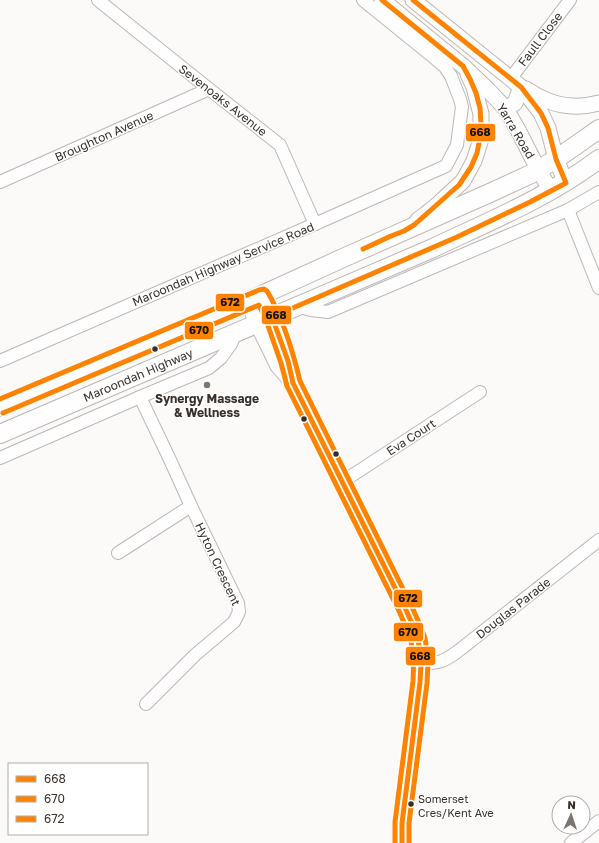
<svg xmlns="http://www.w3.org/2000/svg" width="599" height="843" viewBox="0 0 599 843" font-family="'Golos Text',sans-serif">
<style>
.lines{fill:none;stroke-linecap:round;stroke-linejoin:round}
.minor-casing{stroke:#bcb7b4;stroke-width:14}
.major-casing{stroke:#bcb7b4;stroke-width:17}
.highway-casing{stroke:#bcb7b4;stroke-width:20}
.minor{stroke:#fffefe;stroke-width:12}
.major{stroke:#fffefe;stroke-width:15}
.highway{stroke:#fffefe;stroke-width:18}
.bus-1-casing{stroke:#fff;stroke-width:8}
.bus-2-casing{stroke:#fff;stroke-width:8}
.bus-3-casing{stroke:#fff;stroke-width:8}
.bus-1{stroke:#ff8200;stroke-width:5}
.bus-2{stroke:#ff8200;stroke-width:5}
.bus-3{stroke:#ff8200;stroke-width:5}
.bus-dot{fill:#362f2a;stroke:#fff;stroke-width:1.5}
.poi-dot{fill:#7b7672;stroke:#fff;stroke-width:1.5}
.labels{text-anchor:middle;dominant-baseline:central;stroke-width:3;stroke-linejoin:round;paint-order:stroke}
.bus-label{font-size:11px;fill:#362f2a;stroke:#fff;text-anchor:start}
.street-label{font-size:12px;fill:#362f2a;stroke:#fff}
.poi-label{font-size:12px;font-weight:bold;fill:#362f2a;stroke:#fff}
.line-badge{stroke:#fff;stroke-width:1.5}
.pale-badge-label{font-size:11px;text-anchor:middle;font-weight:bold;fill:#111}
</style>
<rect width="100%" height="100%" fill="#fcfaf8"/>
<g class="lines">
<defs>
<g id="minor">
<path d="M98,0l111,89 71,56 35,79"/>
<path d="M511,78l59,-78"/>
<path d="M0,182l209,-93"/>
<path d="M568,210l31,78"/>
<path d="M296,306l15,4 17,2 240,-102 31,-18"/>
<path d="M0,361l315,-137 131,-58 11,-21 5,-38 -2,-8 -9,-23 -6,-9 -13,-11 -69,-56"/>
<path d="M140,397l31,65 20,44 47,97 1,9 -5,10 -39,33 -49,49"/>
<path d="M0,458l140,-61 69,-29 12,-10 10,-14 5,-12"/>
<path d="M342,482l138,-90"/>
<path d="M118,553l73,-47"/>
<path d="M421,664c18,-1 22,-2 36,-12l142,-112"/>
<path d="M571,843l28,-22"/>
</g>
<g id="major">
<path d="M382,0l81,66 25,24 18,19 12,21 20,39 13,22"/>
<path d="M413,0l108,87 20,26 7,15 8,31 10,24"/>
<path d="M526,89c6,4 13,8 20,11 16,7 36,8 53,3"/>
<path d="M506,109l9,-6 6,-16"/>
<path d="M417,221l19,-15 27,-25 11,-20 7,-22v-25l-7,-27 -6,-13"/>
<path d="M262,296l10,21 16,44 5,21"/>
<path d="M248,302l9,21 21,43 15,17 123,249c5,19 6,33 4,52l-18,139v20"/>
</g>
<g id="highway">
<path d="M0,407l229,-97 114,-52 149,-66 39,-18 25,-15 19,-13 24,-17"/>
<path d="M0,434l433,-186c57,-27 116,-51 166,-89"/>
</g>
</defs>
<use href="#minor" class="minor-casing"/>
<use href="#major" class="major-casing"/>
<use href="#highway" class="highway-casing"/>
<use href="#minor" class="minor"/>
<use href="#major" class="major"/>
<use href="#highway" class="highway"/>
<defs>
<g id="bus-1">
<path d="M363,249l28,-13 13,-5 10,-6 45,-40 12,-18 6,-14 3,-15 1,-15 -1,-15 -4,-15 -6,-14 -7,-13 -81,-66"/>
<path d="M402,843v-20l18,-141 1,-18 -1,-12 -2,-12 -4,-12 -8,-18 -113,-227 -5,-22 -16,-44 185,-80 73,-35 36,-19 -10,-24 -8,-31 -7,-15 -20,-26 -108,-87"/>
</g>
<path id="bus-2" d="M3,413l256,-108 7,15 15,43 6,23 113,227c2,6 5,11 8,18 6,16 6,33 5,50l-18,141v21"/>
<path id="bus-3" d="M0,399l259,-109 5,-1 3,2c15,25 26,61 33,90l112,226 8,18 5,13 2,13 1,13 -1,19 -18,140v20"/>
</defs>
<use href="#bus-1" class="bus-1-casing"/>
<use href="#bus-2" class="bus-2-casing"/>
<use href="#bus-3" class="bus-3-casing"/>
<use href="#bus-1" class="bus-1"/>
<use href="#bus-2" class="bus-2"/>
<use href="#bus-3" class="bus-3"/>
</g>
<g class="bus-dot">
<circle cx="155" cy="349" r="3.5"/>
<circle cx="304" cy="419" r="3.5"/>
<circle cx="336" cy="454" r="3.5"/>
<circle cx="411" cy="804" r="3.5"/>
</g>
<circle class="poi-dot" cx="207" cy="385" r="4"/>
<g class="labels">
<g class="bus-label">
<text x="418" y="798">Somerset<tspan x="418" dy="14">Cres/Kent Ave</tspan></text>
</g>
<g class="street-label">
<text transform="translate(540 39) rotate(-53)">Faull Close</text>
<text transform="translate(223 100) rotate(38)">Sevenoaks Avenue</text>
<text transform="translate(516 131) rotate(59)">Yarra Road</text>
<text transform="translate(104 136) rotate(-24)">Broughton Avenue</text>
<text transform="translate(223 264) rotate(-23)">Maroondah Highway Service Road</text>
<text transform="translate(138 375) rotate(-23)">Maroondah Highway</text>
<text transform="translate(411 437) rotate(-33)">Eva Court</text>
<text transform="translate(218 564) rotate(65)">Hyton Crescent</text>
<text transform="translate(513 608) rotate(-38)">Douglas Parade</text>
</g>
<g class="poi-label">
<text x="207" y="398">Synergy Massage<tspan x="207" dy="14">&amp; Wellness</tspan></text>
</g>
</g>
<g class="line-badge">
<rect x="465" y="123" width="31" height="19" rx="4" fill="#ff8200"/>
<rect x="215" y="293" width="30" height="19" rx="4" fill="#ff8200"/>
<rect x="261" y="305" width="31" height="20" rx="4" fill="#ff8200"/>
<rect x="184" y="321" width="30" height="19" rx="4" fill="#ff8200"/>
<rect x="393" y="589" width="30" height="19" rx="4" fill="#ff8200"/>
<rect x="393" y="622" width="31" height="20" rx="4" fill="#ff8200"/>
<rect x="405" y="646" width="31" height="20" rx="4" fill="#ff8200"/>
</g>
<g class="pale-badge-label">
<text x="480" y="136">668</text>
<text x="230" y="306">672</text>
<text x="276" y="319">668</text>
<text x="199" y="334">670</text>
<text x="408" y="602">672</text>
<text x="408" y="636">670</text>
<text x="420" y="660">668</text>
</g>
<rect x="8" y="763" width="140" height="72" fill="#ffffff" stroke="#afacaa"/>
<rect x="16" y="776" width="20" height="6" fill="#ff8200" stroke="#afacaa"/>
<text x="44" y="783" font-size="12" fill="#362f2a">668</text>
<rect x="16" y="796" width="20" height="6" fill="#ff8200" stroke="#afacaa"/>
<text x="44" y="803" font-size="12" fill="#362f2a">670</text>
<rect x="16" y="816" width="20" height="6" fill="#ff8200" stroke="#afacaa"/>
<text x="44" y="823" font-size="12" fill="#362f2a">672</text>
<g transform="translate(571 815) rotate(3)"><circle r="19" fill="#ffffff" stroke="#afacaa"/>
<path d="M0-3L7 15L0 10L-7 15Z" fill="#7b7672"/>
<text y="-6" font-size="11" font-weight="bold" text-anchor="middle" fill="#362f2a">N</text>
</g>
</svg>
